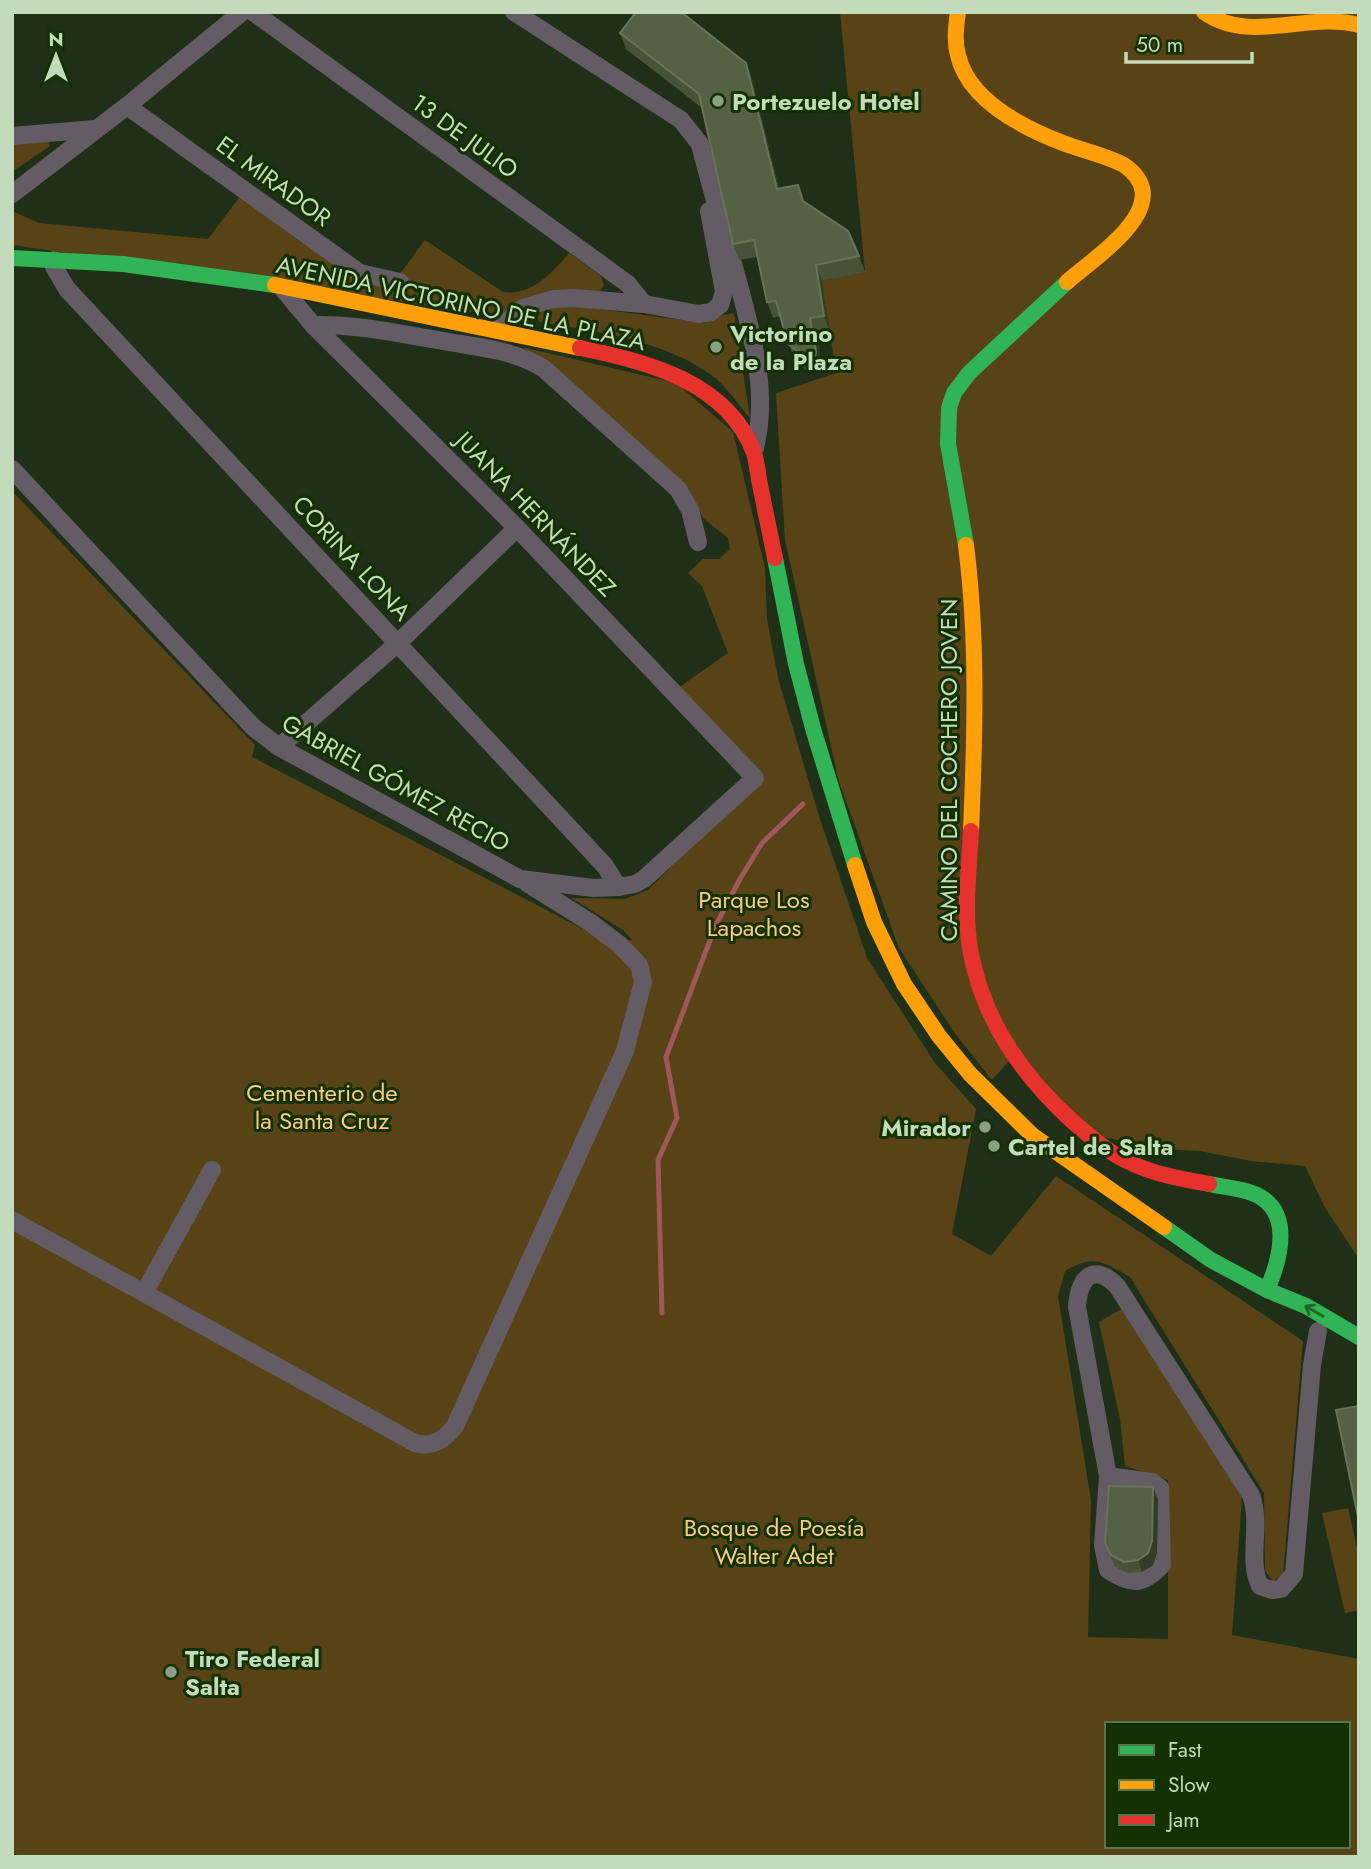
<svg xmlns="http://www.w3.org/2000/svg" width="1371" height="1869" viewBox="0 0 1371 1869" font-family="Jost,sans-serif">
<style>
.green{fill:#584317;fill-rule:evenodd}
.lines{fill:none;stroke-linecap:round;stroke-linejoin:round}
.stream{stroke:#9e585a;stroke-width:5}
.street{stroke:#635c65;stroke-width:18}
.fast{stroke:#30b455;stroke-width:16}
.slow{stroke:#ff9f0a;stroke-width:16}
.jam{stroke:#e5322d;stroke-width:16}
.wall{fill:#475236}
.shaded-wall{fill:#323e24}
.building{fill:#556144;stroke:#667457;stroke-width:2}
.oneway{stroke:#1f6523}
.poi-dot{fill:#8b9f82;stroke:#133102;stroke-width:2.5}
.labels{text-anchor:middle;dominant-baseline:central;stroke-width:6;stroke-linejoin:round;paint-order:stroke}
.poi-label{font-size:24px;font-weight:bold;fill:#c4dbbb;stroke:#133102;text-anchor:start}
.street-label{font-size:24px;fill:#c4dbbb;stroke:#133102}
.park-label{font-size:24px;fill:#fbca81;stroke:#133102}
</style>
<rect width="100%" height="100%" fill="#203018"/>
<g class="green">
<path d="M840,12h519v1247l-35,-53 -19,-40 -54,-5 -51,-10 -42,-2 -59,-13 -89,-76 -18,20 -38,-48 -55,-84 -60,-166 -54,-242 -9,-147 60,-20 -14,-92 43,-10z"/>
<path d="M47,139l3,7 -38,26v-29z"/>
<path d="M241,195l152,88 32,-43 78,52c29,4 49,-19 66,-39l32,23 3,9 -4,7 -107,23 -481,-70v-34l27,12 169,16z"/>
<path d="M576,306l129,17 13,-7 16,-3 16,105c-12,-14 -25,-34 -40,-44 -48,-34 -116,-43 -171,-52l-1,-5 5,-9z"/>
<path d="M522,347l154,36 57,49 32,136 2,51 11,59 41,138 48,142 68,105 41,46 -24,125 39,22 65,-80 247,165 -20,234 -10,6 -8,-10 -1,-78 -134,-216c-28,-16 -36,-23 -65,-6l-7,25 33,204 -3,137 80,2v-159l-43,-14 -5,-47 -21,-97 24,-14 119,189 -10,138 127,24v198h-1338l-9,-5v-1361l243,254 -3,12 354,184 26,-1 -9,-10 -52,-32 54,1 23,-9 112,-112 -82,-90 50,-35 -26,-67 -14,-13 15,-14h16l11,-10 -2,-11 -25,-20 -15,-30 -141,-124zM1107,1724h241v122h-241z"/>
<path d="M1348,1508l11,49v53l-14,3 -23,-100z"/>
</g>
<g class="lines">
<path class="stream" d="M662,1313l-4,-153 19,-42 -11,-61 49,-130 25,-48 22,-36 41,-39"/>
<g class="street">
<path d="M253,12l375,272 16,20"/>
<path d="M514,12l167,108 19,24c12,49 27,97 40,145 14,53 28,105 15,159"/>
<path d="M127,106l233,167 40,9"/>
<path d="M12,136l83,-7"/>
<path d="M12,194l115,-88 115,-94"/>
<path d="M54,260v7l13,22 538,577 13,21"/>
<path d="M313,325c43,-1 83,8 125,15 36,7 74,9 105,28l135,121 12,21 8,32"/>
<path d="M497,330l26,-22 30,-9 21,-1 70,6 55,10 12,-2 9,-7 4,-14 -15,-80"/>
<path d="M12,469l242,259 25,19 241,132 74,9 24,-1 17,-3 9,-5 111,-101 -238,-250 -204,-203 -30,-36"/>
<path d="M279,747l119,-104 119,-115"/>
<path d="M12,1220l403,223c17,5 29,-3 40,-17l170,-375 18,-69 -4,-17 -19,-20 -29,-22 -64,-40"/>
<path d="M144,1293l68,-123"/>
<path d="M1108,1476l-5,69 5,25c23,15 34,16 54,-5l-2,-77 -8,-6 -44,-6 -31,-169c2,-29 16,-45 40,-21l134,209c11,30 -4,64 9,91l12,4 9,-1 13,-15 18,-209 6,-34"/>
</g>
<g class="fast">
<path d="M12,258l111,6 152,21"/>
<path d="M966,545l-18,-101 1,-36 5,-15 15,-20 98,-91"/>
<path d="M775,558l21,106 18,68 41,133"/>
<path d="M1209,1184c14,3 30,4 43,9 43,16 28,67 15,97"/>
<path d="M1164,1227l47,33 56,30 39,16 53,31"/>
</g>
<g class="slow">
<path d="M958,12c-2,14 -4,29 0,43 10,45 66,73 105,88 21,8 42,12 61,22 56,39 -28,91 -57,117"/>
<path d="M1204,12c46,33 104,-1 155,13"/>
<path d="M275,285l305,63"/>
<path d="M966,545c12,96 9,190 5,286"/>
<path d="M855,865l19,57 30,62 35,52 31,38 62,61 132,92"/>
</g>
<g class="jam">
<path d="M580,348c66,13 148,34 174,105 3,10 4,22 6,32 5,24 10,49 15,73"/>
<path d="M971,831c-2,41 -8,82 0,123 13,67 50,120 100,166 17,15 35,31 56,41 25,13 54,18 82,23"/>
</g>
</g>
<g class="wall">
<path d="M620,33l126,30 6,16 27,110 26,13 54,54 6,16 -43,9 8,51 -14,2 6,33 -2,5 -14,-2 -12,-11 -13,-43 -8,2 -6,-16 -10,-45 -18,3 -6,-16 -31,-136 -76,-59z"/>
<path d="M1158,1499l-1,54 -4,12 -11,7 -14,1 -13,-6 -10,-24z"/>
</g>
<g class="shaded-wall">
<path d="M746,63l6,16 31,126 -6,-16z"/>
<path d="M816,265l6,16 8,51 -6,-16z"/>
<path d="M810,318l6,16 6,33 -2,5 -5,-16z"/>
<path d="M1153,1487l5,12 -1,54 -4,12 -11,7 -4,-12z"/>
</g>
<g class="building">
<path d="M636,12h45l65,51 31,126 21,-4 5,16 45,30 11,25 -43,9 8,51 -14,2 6,34 -1,4 -14,-2 -13,-10 -12,-43 -9,1 -13,-62 -21,4 -34,-150 -79,-61z"/>
<path d="M1359,1406v116l-23,-112z"/>
<path d="M1109,1486l44,1 -1,54 -4,12 -10,7 -14,2 -13,-7 -6,-12z"/>
</g>
<defs><path id="oneway-shaft" d="M-6 0H5M1.5-3L5.5 0L1.5 3" fill="none" stroke-width="1.6" stroke-linecap="round" stroke-linejoin="round" transform="scale(1.75)"/></defs>
<use class="oneway" href="#oneway-shaft" transform="translate(1314 1311) rotate(-150)"/>
<g class="poi-dot">
<circle cx="718" cy="101" r="7"/>
<circle cx="716" cy="347" r="7"/>
<circle cx="985" cy="1127" r="7"/>
<circle cx="994" cy="1146" r="7"/>
<circle cx="171" cy="1672" r="7"/>
</g>
<g class="labels">
<g class="poi-label">
<text x="732" y="101">Portezuelo Hotel</text>
<text x="730" y="333">Victorino<tspan x="730" dy="28">de la Plaza</tspan></text>
<text x="971" y="1127" text-anchor="end">Mirador</text>
<text x="1008" y="1146">Cartel de Salta</text>
<text x="185" y="1658">Tiro Federal<tspan x="185" dy="28">Salta</tspan></text>
</g>
<g class="street-label">
<text transform="translate(465 136) rotate(36)">13 DE JULIO</text>
<text transform="translate(274 181) rotate(36)">EL MIRADOR</text>
<text transform="translate(461 303) rotate(12)">AVENIDA VICTORINO DE LA PLAZA</text>
<text transform="translate(536 514) rotate(46)">JUANA HERNÁNDEZ</text>
<text transform="translate(352 558) rotate(47)">CORINA LONA</text>
<text transform="translate(948 770) rotate(-90)">CAMINO DEL COCHERO JOVEN</text>
<text transform="translate(396 783) rotate(29)">GABRIEL GÓMEZ RECIO</text>
</g>
<g class="park-label">
<text x="754" y="899">Parque Los<tspan x="754" dy="28">Lapachos</tspan></text>
<text x="322" y="1092">Cementerio de<tspan x="322" dy="28">la Santa Cruz</tspan></text>
<text x="774" y="1527">Bosque de Poesía<tspan x="774" dy="28">Walter Adet</tspan></text>
</g>
</g>
<rect width="1371" height="1869" fill="none" stroke="#c4dbbb" stroke-width="28"/>
<rect x="1105" y="1722" width="245" height="126" fill="#133102" stroke="#5a754c" stroke-width="2"/>
<rect x="1119" y="1745" width="35" height="10" fill="#30b455" stroke="#5a754c" stroke-width="2"/>
<text x="1168" y="1757" font-size="21" fill="#c4dbbb">Fast</text>
<rect x="1119" y="1780" width="35" height="10" fill="#ff9f0a" stroke="#5a754c" stroke-width="2"/>
<text x="1168" y="1792" font-size="21" fill="#c4dbbb">Slow</text>
<rect x="1119" y="1815" width="35" height="10" fill="#e5322d" stroke="#5a754c" stroke-width="2"/>
<text x="1168" y="1827" font-size="21" fill="#c4dbbb">Jam</text>
<g transform="translate(56 56)" stroke="#133102" stroke-width="5" paint-order="stroke">
<path d="M0-5L12 26L0 18L-12 26Z" fill="#c4dbbb"/>
<text y="-10" font-size="19" font-weight="bold" text-anchor="middle" fill="#c4dbbb">N</text>
</g>
<path d="M1126 52v10h126v-10" fill="none" stroke="#c4dbbb" stroke-width="3.5"/>
<text x="1136" y="52" font-size="21" fill="#c4dbbb" stroke="#133102" stroke-width="5" paint-order="stroke">50 m</text>
</svg>
